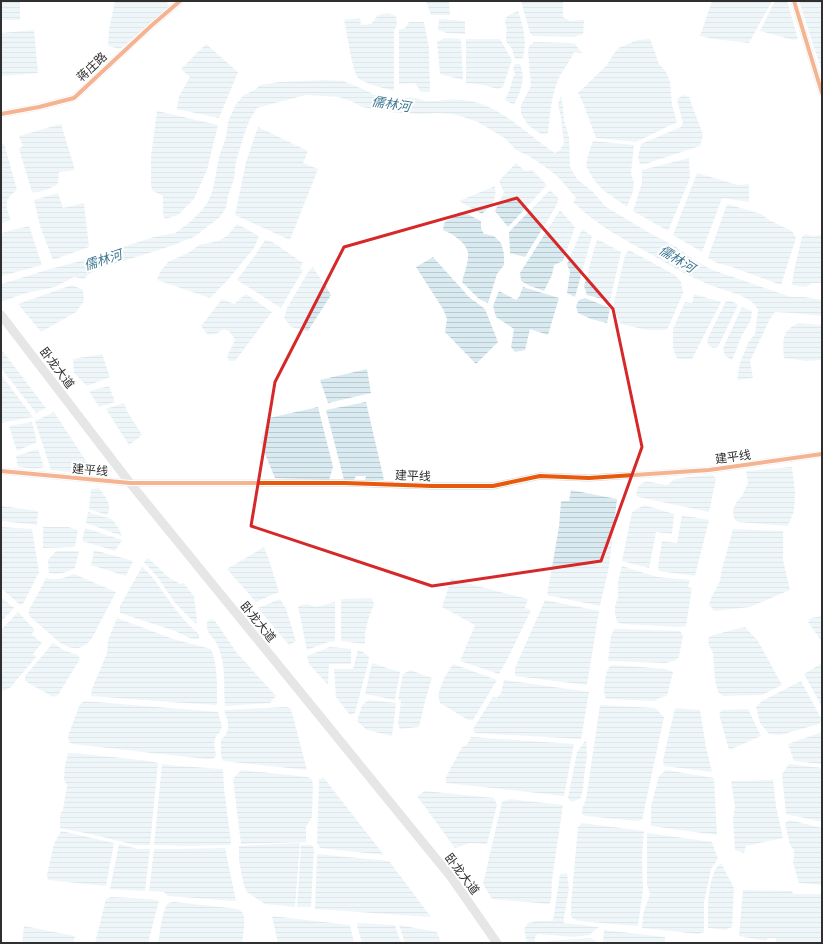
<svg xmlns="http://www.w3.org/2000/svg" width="823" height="944" viewBox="0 0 823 944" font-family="'Work Sans','Noto Sans SC',sans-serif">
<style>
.water{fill:url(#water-rules)}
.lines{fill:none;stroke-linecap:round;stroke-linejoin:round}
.minor{stroke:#d4d4d4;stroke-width:7}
.major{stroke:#c7c7c7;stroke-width:9}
.cycleway-casing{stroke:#fff;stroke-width:6}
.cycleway{stroke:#e8590c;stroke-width:4}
.marked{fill:none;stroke:#d62828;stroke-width:3;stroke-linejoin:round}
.labels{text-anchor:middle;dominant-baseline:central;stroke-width:4;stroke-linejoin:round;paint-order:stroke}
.street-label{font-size:12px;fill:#2f2f2f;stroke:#fff}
.water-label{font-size:13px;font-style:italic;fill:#3d7790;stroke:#fff}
</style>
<defs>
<pattern id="water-rules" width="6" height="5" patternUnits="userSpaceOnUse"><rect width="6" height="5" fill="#d9eaf1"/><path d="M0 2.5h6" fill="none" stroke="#bbc9cf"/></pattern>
</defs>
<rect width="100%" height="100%" fill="#fff"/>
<g class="water">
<rect x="1" y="1" width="19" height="19"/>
<path d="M115,1h52l2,6 -49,42 -12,-3 1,-16z"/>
<path d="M426,1h23l1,14h-19z"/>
<path d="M521,1h42v16l7,4 14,-1 -1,14 -9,3 -41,-1 -3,-3z"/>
<path d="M712,1h60l-23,42 -35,-4 -14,-3z"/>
<path d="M775,1h12l11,38 -5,1 -33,-9z"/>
<path d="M799,1h23v71z"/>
<path d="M518,11c6,17 9,30 5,47l-8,1 -3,-10 -6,-8v-6l1,-5 -2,-9 2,-5z"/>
<path d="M388,13l8,3 1,8 -3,7v60c-8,-2 -31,-8 -36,-13 -6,-7 -11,-47 -14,-58l16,-2 1,7 10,-1 7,-9z"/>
<path d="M439,19l26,2v13l-18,-1 -9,-3z"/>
<path d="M409,22h15l5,25 1,45h-9l-6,-9 -16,1v-54l6,-2z"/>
<path d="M34,30l4,43 -37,3v-43z"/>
<path d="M445,38l16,1 2,41 -23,-6 -3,-32z"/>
<path d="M466,39h34l12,21 -9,27 -6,2 -13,-4 -18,-2z"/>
<path d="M650,39l9,25 7,8 4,10 2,23 5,17 -41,20 -40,-4 -13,-35 -5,-10 29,-28 8,-13 5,-5 18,-7z"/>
<path d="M534,42l37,1 4,1 7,9 -8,-1c-4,10 -12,18 -16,28 -7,17 -8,35 -10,53l-7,1 -12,-8 -8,-12v-9l10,-19 -3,-36 2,-5z"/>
<path d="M206,44l32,28 -19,46 -42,-9 2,-13 11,-19 -9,-8z"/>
<path d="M515,64h5c6,15 1,27 -6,41l-9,-5c1,-3 3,-6 4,-9 3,-6 2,-11 6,-17l-2,-5z"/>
<path d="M326,80l17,1 22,9 26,13c7,-3 16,-7 24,-5 4,0 7,3 11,3 12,1 25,-3 37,-1 36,3 63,34 92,53l5,-3 4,-7 -3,-25 -3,-14 3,-8 2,10 1,15 5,16 1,30 7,12 16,13 13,15 42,25 30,16 16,12 16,9 81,28h13l18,3v16l-29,-3 -18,-1 -5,7 -20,42 3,17 -16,2 3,-17 8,-20 7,-9 3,-25c-3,-3 -5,-7 -9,-9 -14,-9 -33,-11 -48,-19 -19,-8 -36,-19 -54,-29 -26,-14 -53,-29 -74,-50l3,-4 -15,-18 -10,-9 -22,-15 -13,-6 -10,-11 -28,-17 -21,-7 -16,-2 -24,1 -26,-2 -29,-5 -9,-5 -14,-5 -33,-2 -35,9 -14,4 -7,11 -6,16 -8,27 -2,17 -6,17 -2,12 -6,9 -26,20 -26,10 -35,11 -26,8 -17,7 -6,6 -10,-2 -19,10 -29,6 -25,9v-18l49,-15 30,-8 55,-18 19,-6 21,-4 15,-11 11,-11 7,-9 5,-13 6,-32 7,-20 2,-15 8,-18 8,-9 11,-5 5,-5 19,-3z"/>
<path d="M685,95l4,2 14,38 -3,11 -55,18h-5l-2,-7 3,-13 40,-17 2,-4 -6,-23 3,-3z"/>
<path d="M157,111l61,14 -11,45 -13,29 -16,16 -13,4 -2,-4v-19l-10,-5 -2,-5v-30z"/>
<path d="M61,124l14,46 -16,2 -1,12c-7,4 -17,9 -26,8l-13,-43 4,-3 -4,-10z"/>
<path d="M258,127l50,24 -5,12 15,6 -28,71 -55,-25 11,-53z"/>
<path d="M593,141l41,4 -3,29 3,9 -1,8 -6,16 -24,-17 -9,-10 -8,-14 2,-11z"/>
<path d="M4,143l13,47c-14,9 -11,17 -6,30l-10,3v-79z"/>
<path d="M689,158l1,20 -22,53 -35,-20 9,-28v-13z"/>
<path d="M516,163l9,8 7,-1 15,15 -39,42 -13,-16 9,-19 -5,-11z"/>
<path d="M697,173l41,12 11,-1v18l-27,-4 -20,54 -29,-17z"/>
<path d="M495,186c2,15 -3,19 -13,28l-23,-13z"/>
<path d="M550,190l9,9 -4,9 -30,49 -15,-4 -1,-21z"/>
<path d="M58,193l5,15 21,-5 5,44 -36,13 -13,-34 -6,-26z"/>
<path d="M727,204l34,10 10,7 21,10 4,7 -15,47 -52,-19 -12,-3 -9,-5z"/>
<path d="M560,210l15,17 -12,34 -9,4 -2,10 -8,16 -16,-6 -7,-4 -1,-8z"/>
<path d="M461,211l20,10v7l3,6 10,2 7,7 3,11v11l-7,9 -9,29 -9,-4 -17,-17c2,-9 6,-17 6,-26 2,-11 -16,-23 -25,-26l1,-7z"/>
<path d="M237,224l22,12 -5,12 -27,33 -17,17 -53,-18 3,-8 8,-10 20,-9 11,-8 19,-4 9,-5z"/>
<path d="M29,226l13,39 -41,11v-43z"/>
<path d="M582,229l10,7 -17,61 -8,-4 3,-21 -3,-8z"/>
<path d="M805,234l8,2 9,-1v48h-9l-7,4 -14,-2 2,-15 8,-33z"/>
<path d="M597,239l24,13 -11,49 -23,-6 -3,-9z"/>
<path d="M265,240l6,1 32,22 -3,5 3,2 -22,38 -44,-28 19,-26z"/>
<path d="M629,250l46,25 6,7 2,11 -16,37h-20l-26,-6 -8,-17 12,-52z"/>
<path d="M433,257l36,40 16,12 13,33 -22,22 -31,-32 2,-13 -4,-10 -27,-42z"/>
<path d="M313,267l18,28 -23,36 -17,-4 -7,-9 3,-10 23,-39z"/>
<path d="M72,285l11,5 1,11 -8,11 -35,20 -23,-28z"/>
<path d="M523,287l36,11 -11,37 -18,-6 -5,21 -10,2 -4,-5 3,-18 -18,-12 -3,-11 6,-15 17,9 3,-3z"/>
<path d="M246,294l26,18 -37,49h-6l-2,-5 6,-12 2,-5 -6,-8 -5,-2 -8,5 -8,1 -7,-9 21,-27 12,5z"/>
<path d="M694,294l27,8 -29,57h-15l-4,-11v-19l12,-27 7,1z"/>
<path d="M585,298l25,10 -3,15 -16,-4 -13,-6 -2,-7 3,-6z"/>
<path d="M726,301h6l6,4 -20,42 -5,1 -5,-3 -1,-5z"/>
<path d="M742,307l10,4 -1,9 -9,15 -10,25 -7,-4 -2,-8z"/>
<path d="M798,323l24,2v35l-15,1 -23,-3c-1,-18 -3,-26 14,-35z"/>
<path d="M1,349l45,59 -10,5 -35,-45z"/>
<path d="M102,354l8,23 -23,9 -13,-13 -1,-14z"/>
<path d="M367,369l4,24 -43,10 -8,-23z"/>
<path d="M1,375l32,42 -32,6z"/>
<path d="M109,386l6,16 -16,5 -10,-16z"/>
<path d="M366,402l18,78 -19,1 1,-5h-10l-2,4h-10l-18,-70z"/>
<path d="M124,403l3,8 15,24 -13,10 -23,-36z"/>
<path d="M318,407l15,60 -4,13 -54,-2 -15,-36 9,-24z"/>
<path d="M54,412l38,58 -8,4 -33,-4 -16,-49z"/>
<path d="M32,422l5,20 -20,9 -8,-25z"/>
<path d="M38,449l6,18 -8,2 -18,-2 -2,-11z"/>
<path d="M792,467l3,25 -1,19 -6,15 -50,-4 -4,-4 -1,-8 4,-9 5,-5 6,-13 -2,-12z"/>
<path d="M713,475l3,4 -7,33 -70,-15 -3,-2c3,-21 18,-11 31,-10l8,-6 14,-2z"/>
<path d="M99,488c6,9 14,16 8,27l-18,-6 2,-20z"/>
<path d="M571,490l46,9 -8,68 -9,39 -53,-11 12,-68 2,-26h8z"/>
<path d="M644,505l30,9 -2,20 -16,-2 -7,36 -27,-7 10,-49z"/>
<path d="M2,506l36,5 -1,14 -36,-4z"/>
<path d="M88,512l24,7 7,10 3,7 -36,-13z"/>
<path d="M682,515l4,1 23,4 -14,56 -36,-5 -1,-5 4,-25 15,2z"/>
<path d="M1,527l31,2 7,43 -16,32 -3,1 -19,-17z"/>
<path d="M43,527h25l10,3 -3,17 -32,1z"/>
<path d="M85,528l37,12 -7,11 -33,-10z"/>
<path d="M733,529l50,2v29l7,30 -40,17 -35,4 -6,-6 2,-7 9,-17 2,-12z"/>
<path d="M264,547l5,13 10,32 -23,10 -29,-33z"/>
<path d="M94,550l39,11 -7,15 -35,-11z"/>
<path d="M56,551h23l-4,17c-9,5 -16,7 -26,5l-1,-13z"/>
<path d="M148,558l11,10 9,9 12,7 4,-1 4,6 6,7 3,24 -1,4 -21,-21 -16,-24 -15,-17z"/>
<path d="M622,566l35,11 33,3 -2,7 4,1 -6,38 -6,1 -58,-3 -5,-2 -2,-9v-7l3,-9v-16z"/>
<path d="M142,567c11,9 17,20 26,32 9,13 19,25 31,35v5h-7l-17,-8 -55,-18v-7z"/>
<path d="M74,574l42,18 -24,46c-14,19 -30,8 -43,-5 -7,-6 -13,-11 -20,-17v-6l17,-32c12,3 17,0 28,-4z"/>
<path d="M451,579l34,9 43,11 -3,9 6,2 -23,48 -9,16 -39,-13 15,-36 -33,-18z"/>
<path d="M1,597l13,11 -13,14z"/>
<path d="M372,598l2,6 -6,16 -3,14v10l-24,-3v-42z"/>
<path d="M280,599l6,10 10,32 -7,4 -31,-37z"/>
<path d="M545,600l54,11 -12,74 -72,-9v-8z"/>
<path d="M335,602v39l-7,1 -21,8 -9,-44 9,-2 9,3z"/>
<path d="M18,612l17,18 -4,4 11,9 -9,11 3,3 -26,31 -9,4v-62z"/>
<path d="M822,616v26l-14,-20 3,-4z"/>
<path d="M117,618l56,21 38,10c7,16 6,39 6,56l-47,-3 -79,-6 1,-7 15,-36 1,-13z"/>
<path d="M211,619l4,2 14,20 7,11 40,44 -6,7 -45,3c-2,-23 2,-40 -8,-62 -5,-10 -11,-9 -10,-22z"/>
<path d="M745,627l13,14 24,44 -20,10 -39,1 -5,-4 -3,-12 -2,-27 -4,-8 -1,-7 5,-3z"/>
<path d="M614,629h5l61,2 3,4 -4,22 -5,4 -8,2 -58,-2 3,-25z"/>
<path d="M53,643l12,8 13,4 2,4 -22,36 -5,2 -28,-16v-5z"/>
<path d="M330,647l12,1 9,1v15h-22l-1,21 -19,-21 -2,-8z"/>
<path d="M358,650l5,2 6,5 -1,6 -13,50 -5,2 -14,-18 -2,-28h19z"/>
<path d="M372,663l28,9 -5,28 -30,-6z"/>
<path d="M822,663v44l-18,-33z"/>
<path d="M453,664l44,16 -24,40h-5l-28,-17 -2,-8 6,-17z"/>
<path d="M614,665l52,4 7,3 -6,24 -8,2 -4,3 -49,-2c-4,-7 -1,-27 4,-33z"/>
<path d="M410,670l22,8 -7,23 -6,26 -19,2 -2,-5 3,-23 -3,-2 5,-25z"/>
<path d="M504,680l85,12 -8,47 -106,-6 -2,-4 20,-32 4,1 4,-5z"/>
<path d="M801,681l21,39 -3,4 -39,11 -11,-1 -9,-11 -4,-16 6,-6z"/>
<path d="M369,700l27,3 -4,33 -25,-6 -10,-9 5,-16z"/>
<path d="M84,701l134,11 4,15 -2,5 -4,4 -2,7 2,13 -3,3h-7l-134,-15 -3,-2 -1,-6 12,-32z"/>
<path d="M600,705l55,3 9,9 -22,103 -6,1 -50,-5 -4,-2v-5l4,-10z"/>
<path d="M287,707l4,2 16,61 -84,-9 -2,-6v-15c11,-10 7,-18 3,-30z"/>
<path d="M675,708l25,2 6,37 6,25 -48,-6 -1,-6z"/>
<path d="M748,709l13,27 -32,14 -10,-36 3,-4z"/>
<path d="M822,732v32l-28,-3 -6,-17z"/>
<path d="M471,737l103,7 -10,52 -118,-13v-6l16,-30 5,-2z"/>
<path d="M586,740l1,16 -3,21 -1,13 -3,9 -9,3 -3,-4 9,-46z"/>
<path d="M68,753h7l74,8 9,2 -8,82h-15l-45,-11 -30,-6v-13l3,-5 4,-25 -3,-5 1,-15z"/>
<path d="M162,764l16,2 45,3 1,19 7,54 -1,3 -41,1 -35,-1z"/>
<path d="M789,764l33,4v54l-36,-8 -4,-40z"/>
<path d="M241,770l67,7 4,3 1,4 -1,33 -6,10v15l-65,2 -8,-65z"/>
<path d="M666,770l48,8 3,57 -66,-9v-20l8,-30z"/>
<path d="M324,778l60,77 -64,-7 -3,-5 2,-64z"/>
<path d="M773,780l3,26 7,32 -37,8 -2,7 -9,-3 -2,-31 2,-12 -4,-26z"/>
<path d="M425,791l69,7 3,7 -10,39 -17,-1 -15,5 -38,-52z"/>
<path d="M509,799l54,6 -11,75c-1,7 1,19 -3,24l-57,-5 -9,-15 19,-82z"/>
<path d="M790,820l32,8v57l-23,-2 -6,-20 1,-5v-8l-4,-5 -5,-22z"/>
<path d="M582,823l62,8 -2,25 1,34 -5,36 -60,-5 -7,-4v-13l7,-77z"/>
<path d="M61,831l53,12 -8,43 -58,-6 -1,-5 7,-31z"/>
<path d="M647,833l65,9 6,17 -7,10 -3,15 -4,18v30l-6,2 -56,-6 1,-14 7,-20 -3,-9z"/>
<path d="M300,843l-5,64 -30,-3 -18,-12 -3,-6 -5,-26v-14z"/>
<path d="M119,844l19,5h12l-5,42 -35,-2z"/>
<path d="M301,845h11l2,4 -3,58h-14z"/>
<path d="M225,848l11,53 -68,-5 -4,-4 -15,-1 5,-42h27z"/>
<path d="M317,854l72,7 42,56 -116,-8z"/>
<path d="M721,863l13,25 -2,39 -7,3 -17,-2c0,-18 -1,-40 7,-58 1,-2 4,-5 6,-7z"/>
<path d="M567,873l2,16 -5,28v6l35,4 -10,8 -16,2 -35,-3 -3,3v6h-8l-3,-14 4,-6 9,-2h16l7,-47z"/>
<path d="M743,890l49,1 1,3h29v49h-46v-5h-8l-2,3 -27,-5z"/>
<path d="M111,897l40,2 8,2 -11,42h-53l11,-44z"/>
<path d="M175,902l63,7c3,2 4,2 5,5 3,5 0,23 -1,29h-84c2,-8 4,-36 11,-40 2,-1 4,-1 6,-1z"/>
<path d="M272,916l78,9 4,18h-76z"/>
<path d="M358,923l37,2 6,18h-39l-5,-17z"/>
<path d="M399,925l38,7 4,11h-36z"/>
<path d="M24,926l51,10 -2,7h-51z"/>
<path d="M604,930l61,7v6h-62z"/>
<path d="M591,938l7,4v1h-50v-2z"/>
</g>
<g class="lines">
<g class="minor">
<path d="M794,1l28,92"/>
<path d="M1,114l38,-7 35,-9 77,-72 29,-25"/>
<path d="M1,471l129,12h215l87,3h61l47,-10 49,2 120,-8 113,-16"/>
</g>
<path class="major" d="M1,315l129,168 321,394 46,66"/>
<defs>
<g id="cycleway">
<path d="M794,1l28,92"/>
<path d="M1,114l38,-7 35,-9 77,-72 29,-25"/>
<path d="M1,471l129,12h215l87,3h61l47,-10 49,2 120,-8 113,-16"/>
</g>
</defs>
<use href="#cycleway" class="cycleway-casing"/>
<use href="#cycleway" class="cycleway"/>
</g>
<path d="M0 0H823V944H0ZM517,198l96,111 29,138 -41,114 -169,25 -181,-60 24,-144 69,-135z" fill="#fff" fill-opacity=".55" fill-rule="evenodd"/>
<path class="marked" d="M517,198l96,111 29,138 -41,114 -169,25 -181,-60 24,-144 69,-135z"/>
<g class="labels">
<g class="street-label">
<text transform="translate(92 67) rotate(-43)">蒋庄路</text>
<text transform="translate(57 368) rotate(53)">卧龙大道</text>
<text transform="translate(733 457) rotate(-8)">建平线</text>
<text transform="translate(90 470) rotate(5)">建平线</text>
<text transform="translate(413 476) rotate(2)">建平线</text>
<text transform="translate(258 622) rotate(51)">卧龙大道</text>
<text transform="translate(462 874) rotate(53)">卧龙大道</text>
</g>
<g class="water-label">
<text transform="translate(391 104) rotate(9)">儒林河</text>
<text transform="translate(677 259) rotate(32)">儒林河</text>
<text transform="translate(103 260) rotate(-18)">儒林河</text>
</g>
</g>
<rect width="823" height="944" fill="none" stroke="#2f2f2f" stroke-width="4"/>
</svg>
